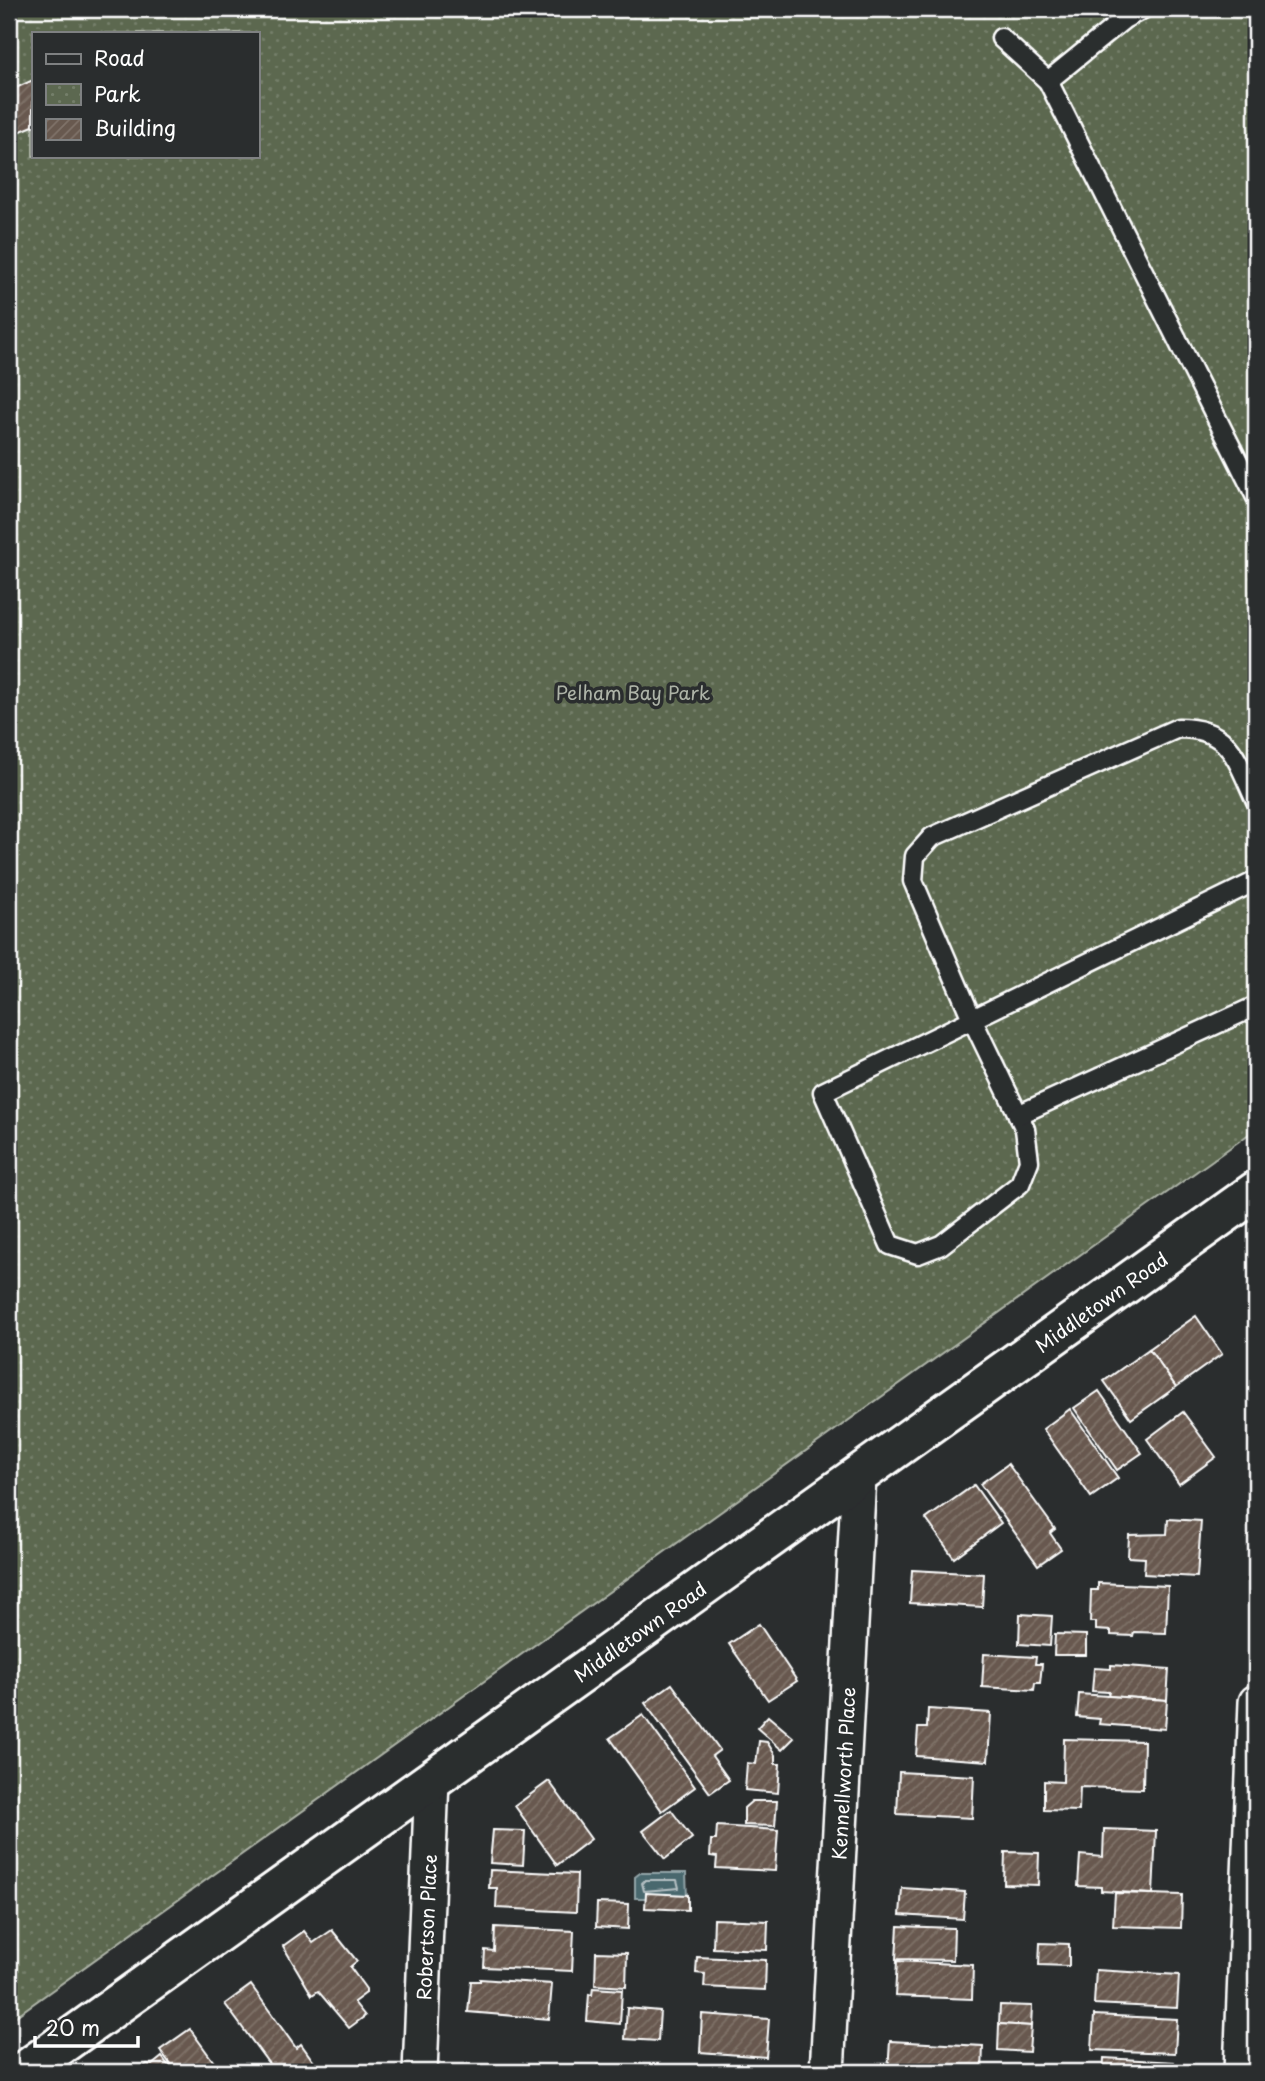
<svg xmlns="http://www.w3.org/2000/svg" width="1265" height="2081" viewBox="0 0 1265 2081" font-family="'Playpen Sans',sans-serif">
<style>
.park{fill:url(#park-dots);stroke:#aeb4a8;stroke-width:2;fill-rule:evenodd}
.water{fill:#4a676e;stroke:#92a4a8;stroke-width:2}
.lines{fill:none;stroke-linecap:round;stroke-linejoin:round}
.shore{stroke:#b7c2c5;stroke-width:2}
.building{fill:url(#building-hatch);stroke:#fff;stroke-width:2}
.lane-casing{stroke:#fff;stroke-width:23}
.street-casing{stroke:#fff;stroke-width:38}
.secondary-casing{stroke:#fff;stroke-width:44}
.lane{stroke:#2a2d2e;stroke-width:18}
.street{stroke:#2a2d2e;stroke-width:33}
.secondary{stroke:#2a2d2e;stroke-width:38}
.labels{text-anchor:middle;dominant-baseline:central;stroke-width:7;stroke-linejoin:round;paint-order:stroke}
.park-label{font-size:19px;fill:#aeb4a8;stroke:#2a2d2e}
.street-label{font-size:19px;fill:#fff;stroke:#2a2d2e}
</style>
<defs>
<pattern id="park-dots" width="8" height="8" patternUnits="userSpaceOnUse" patternTransform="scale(1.75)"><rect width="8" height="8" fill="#5c6850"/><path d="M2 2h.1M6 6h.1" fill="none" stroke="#747f6a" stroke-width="1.8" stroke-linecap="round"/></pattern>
<pattern id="building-hatch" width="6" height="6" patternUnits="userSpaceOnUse" patternTransform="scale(1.75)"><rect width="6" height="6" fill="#68594f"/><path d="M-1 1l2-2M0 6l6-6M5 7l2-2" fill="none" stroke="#7f7269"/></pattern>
</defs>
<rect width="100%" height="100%" fill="#2a2d2e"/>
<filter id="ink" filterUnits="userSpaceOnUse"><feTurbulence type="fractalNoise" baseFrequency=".0143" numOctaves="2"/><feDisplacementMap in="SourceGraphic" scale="14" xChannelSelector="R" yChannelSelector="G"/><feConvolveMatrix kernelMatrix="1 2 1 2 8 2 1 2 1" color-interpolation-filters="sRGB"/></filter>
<g filter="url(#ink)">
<path class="park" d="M9,9h1247v1120l-1247,892zM33,33h224v123h-224z"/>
<path class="water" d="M640,1873h46l1,25h-52v-21z"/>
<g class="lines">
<path class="shore" d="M645,1880h32l2,8 -35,3 -2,-8z"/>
</g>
<g class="building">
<path d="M33,80v46l-19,8 -5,-12v-31z"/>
<path d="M1196,1316l26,38 -46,33 -27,-38z"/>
<path d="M1149,1349l27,38 -45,32 -27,-38z"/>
<path d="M1099,1391l43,62 -25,17 -43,-62z"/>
<path d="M1070,1409l48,69 -27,19 -48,-68z"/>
<path d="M1183,1412l33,45 -37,27 -32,-45z"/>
<path d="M1008,1464l47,65 -5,4 11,16 -23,16 -58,-81z"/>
<path d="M974,1485l27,38 -47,35 -28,-39z"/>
<path d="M1168,1519l33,2 -4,56 -53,-3 1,-16 -17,-1 1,-22 38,-1z"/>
<path d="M912,1570l72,4 -2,33 -72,-4z"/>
<path d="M1098,1583l70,3 -2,47 -32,-1 -1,4 -22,-1v-4l-15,-1v-8h-6l1,-32h7z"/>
<path d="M1020,1614l32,2 -2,30 -31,-2z"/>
<path d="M759,1624l38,57 -29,19 -39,-56z"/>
<path d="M1055,1634l31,1v20h-32z"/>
<path d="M984,1654l52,3 -1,7h7l-2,19h-5l-1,7 -52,-3z"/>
<path d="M1111,1665l58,4 -2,31 -59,-4 1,-4 -17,-1 2,-23 17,1z"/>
<path d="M672,1684l48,66 -8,6 17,24 -19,13 -65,-90z"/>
<path d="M1079,1694l88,6 -2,29 -66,-5 1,-5 -23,-2z"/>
<path d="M928,1709l63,4 -3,48 -72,-5 2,-28h9z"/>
<path d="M643,1715l52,72 -33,24 -52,-73z"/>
<path d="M768,1716l26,22 -12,12 -25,-22z"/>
<path d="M1064,1739l80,2 -1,48 -63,-2 -1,24 -35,-1v-29l19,1z"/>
<path d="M759,1741l8,1 8,13v9h5l-2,29 -33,-3 2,-27 9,1z"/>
<path d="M899,1772l75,4 -2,42 -75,-4z"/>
<path d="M549,1781l42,58 -34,26 -42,-59z"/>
<path d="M752,1801h25l-2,25 -31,-1v-17z"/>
<path d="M671,1810l21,28 -27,21 -22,-28z"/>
<path d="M717,1826l61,4 -3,41 -59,-3 1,-11 -7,-1 1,-16h5z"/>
<path d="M1104,1829l52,2 -3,63 -52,-3v-4l-23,-1 2,-31 23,2z"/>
<path d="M493,1830l32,1 -2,34 -33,-2z"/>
<path d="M1005,1852l34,1 -1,32 -34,-1z"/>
<path d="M490,1870l87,4 -1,38 -80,-4 1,-20h-8z"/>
<path d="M902,1888l63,4 -2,27 -63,-4z"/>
<path d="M646,1893l42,2v15l-43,-2z"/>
<path d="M1115,1893l67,2 -1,33 -68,-2z"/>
<path d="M597,1903l32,1 -1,25 -32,-2z"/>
<path d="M714,1919l54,2 -1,29 -54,-2z"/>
<path d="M898,1926l56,2 -1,32 -57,-1z"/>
<path d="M495,1927l79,4 -2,40 -88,-4 1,-17 9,1z"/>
<path d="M332,1930l25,31 -7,6 16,22v4l-12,9 11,14 -16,12 -31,-37 -6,4 -29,-49 21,-15 9,12z"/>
<path d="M1040,1943l29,1v22l-30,-1z"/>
<path d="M596,1952l31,1 -1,34 -31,-2z"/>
<path d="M697,1957l69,3 -1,30 -61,-3 1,-13 -9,-1z"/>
<path d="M897,1961l76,4 -1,34 -77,-3z"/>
<path d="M1096,1970l83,5 -2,33 -83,-4z"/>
<path d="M480,1979l72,5 -3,35 -81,-7 3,-31h9z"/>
<path d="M251,1985l45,63 5,-4 20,28h-46l-50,-68z"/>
<path d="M593,1988l29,2 -2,34 -33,-3 2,-27 3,1z"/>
<path d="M1000,2005l32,1 -1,20 -32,-2z"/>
<path d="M627,2008l33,3 -2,30 -33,-2z"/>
<path d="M702,2014l67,5 -3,38 -66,-5z"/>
<path d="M1094,2015l83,4 -2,34 -83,-3z"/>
<path d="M999,2024l32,2 -2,26 -31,-2z"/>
<path d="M190,2029l31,43h-45l-16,-22z"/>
<path d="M890,2041l93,5 -1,26h-94z"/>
<path d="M162,2057l11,15h-36l10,-8 5,1z"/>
<path d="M1104,2058l70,4 -1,10h-70z"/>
<path d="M598,2065l24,1 -1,6h-24z"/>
</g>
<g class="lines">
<defs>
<g id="lane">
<path d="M1001,38l47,43 208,416"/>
<path d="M1048,81l76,-62 19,-10"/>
<path d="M1256,801c-20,-42 -25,-73 -78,-73l-246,109 -17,19 -2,25 59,138 53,110 4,32 -9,23 -79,61 -23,9 -28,-9 -67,-153 433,-211"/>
<path d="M1018,1115l238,-109"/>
</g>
<g id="street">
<path id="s1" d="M420,2072l12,-292"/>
<path id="s2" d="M827,2072l32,-597"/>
<path d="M1241,2072l15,-370"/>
</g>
<g id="secondary">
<path id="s3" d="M23,2072l1233,-881"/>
</g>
</defs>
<use href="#lane" class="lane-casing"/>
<use href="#street" class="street-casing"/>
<use href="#secondary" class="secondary-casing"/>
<use href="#lane" class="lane"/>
<use href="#street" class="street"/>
<use href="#secondary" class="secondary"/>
</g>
</g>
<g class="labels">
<g class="park-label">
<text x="633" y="692">Pelham Bay Park</text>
</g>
<g class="street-label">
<text stroke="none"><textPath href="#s3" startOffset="1325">Middletown Road</textPath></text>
<text stroke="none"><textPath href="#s3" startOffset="758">Middletown Road</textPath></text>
<text stroke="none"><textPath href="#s2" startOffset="299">Kennellworth Place</textPath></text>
<text stroke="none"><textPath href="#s1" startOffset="145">Robertson Place</textPath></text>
</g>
</g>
<rect width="1265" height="2081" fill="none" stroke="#2a2d2e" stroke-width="35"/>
<rect x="18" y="18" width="1230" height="2046" fill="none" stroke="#fff" stroke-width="2.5" filter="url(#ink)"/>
<rect x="32" y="32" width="228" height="126" fill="#2a2d2e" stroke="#7f8182" stroke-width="2"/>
<rect x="46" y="54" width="35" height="10" fill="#2a2d2e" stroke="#7f8182" stroke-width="2"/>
<text x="94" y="66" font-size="21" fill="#ffffff">Road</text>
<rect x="46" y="84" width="35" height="21" fill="url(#park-dots)" stroke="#7f8182" stroke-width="2"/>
<text x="94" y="102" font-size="21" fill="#ffffff">Park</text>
<rect x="46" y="119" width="35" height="21" fill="url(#building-hatch)" stroke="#7f8182" stroke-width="2"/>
<text x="94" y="136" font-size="21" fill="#ffffff">Building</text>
<path d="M35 2036v10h103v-10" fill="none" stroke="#ffffff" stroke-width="3.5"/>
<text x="46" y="2036" font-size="21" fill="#ffffff" stroke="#2a2d2e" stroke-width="5" paint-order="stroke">20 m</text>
</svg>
